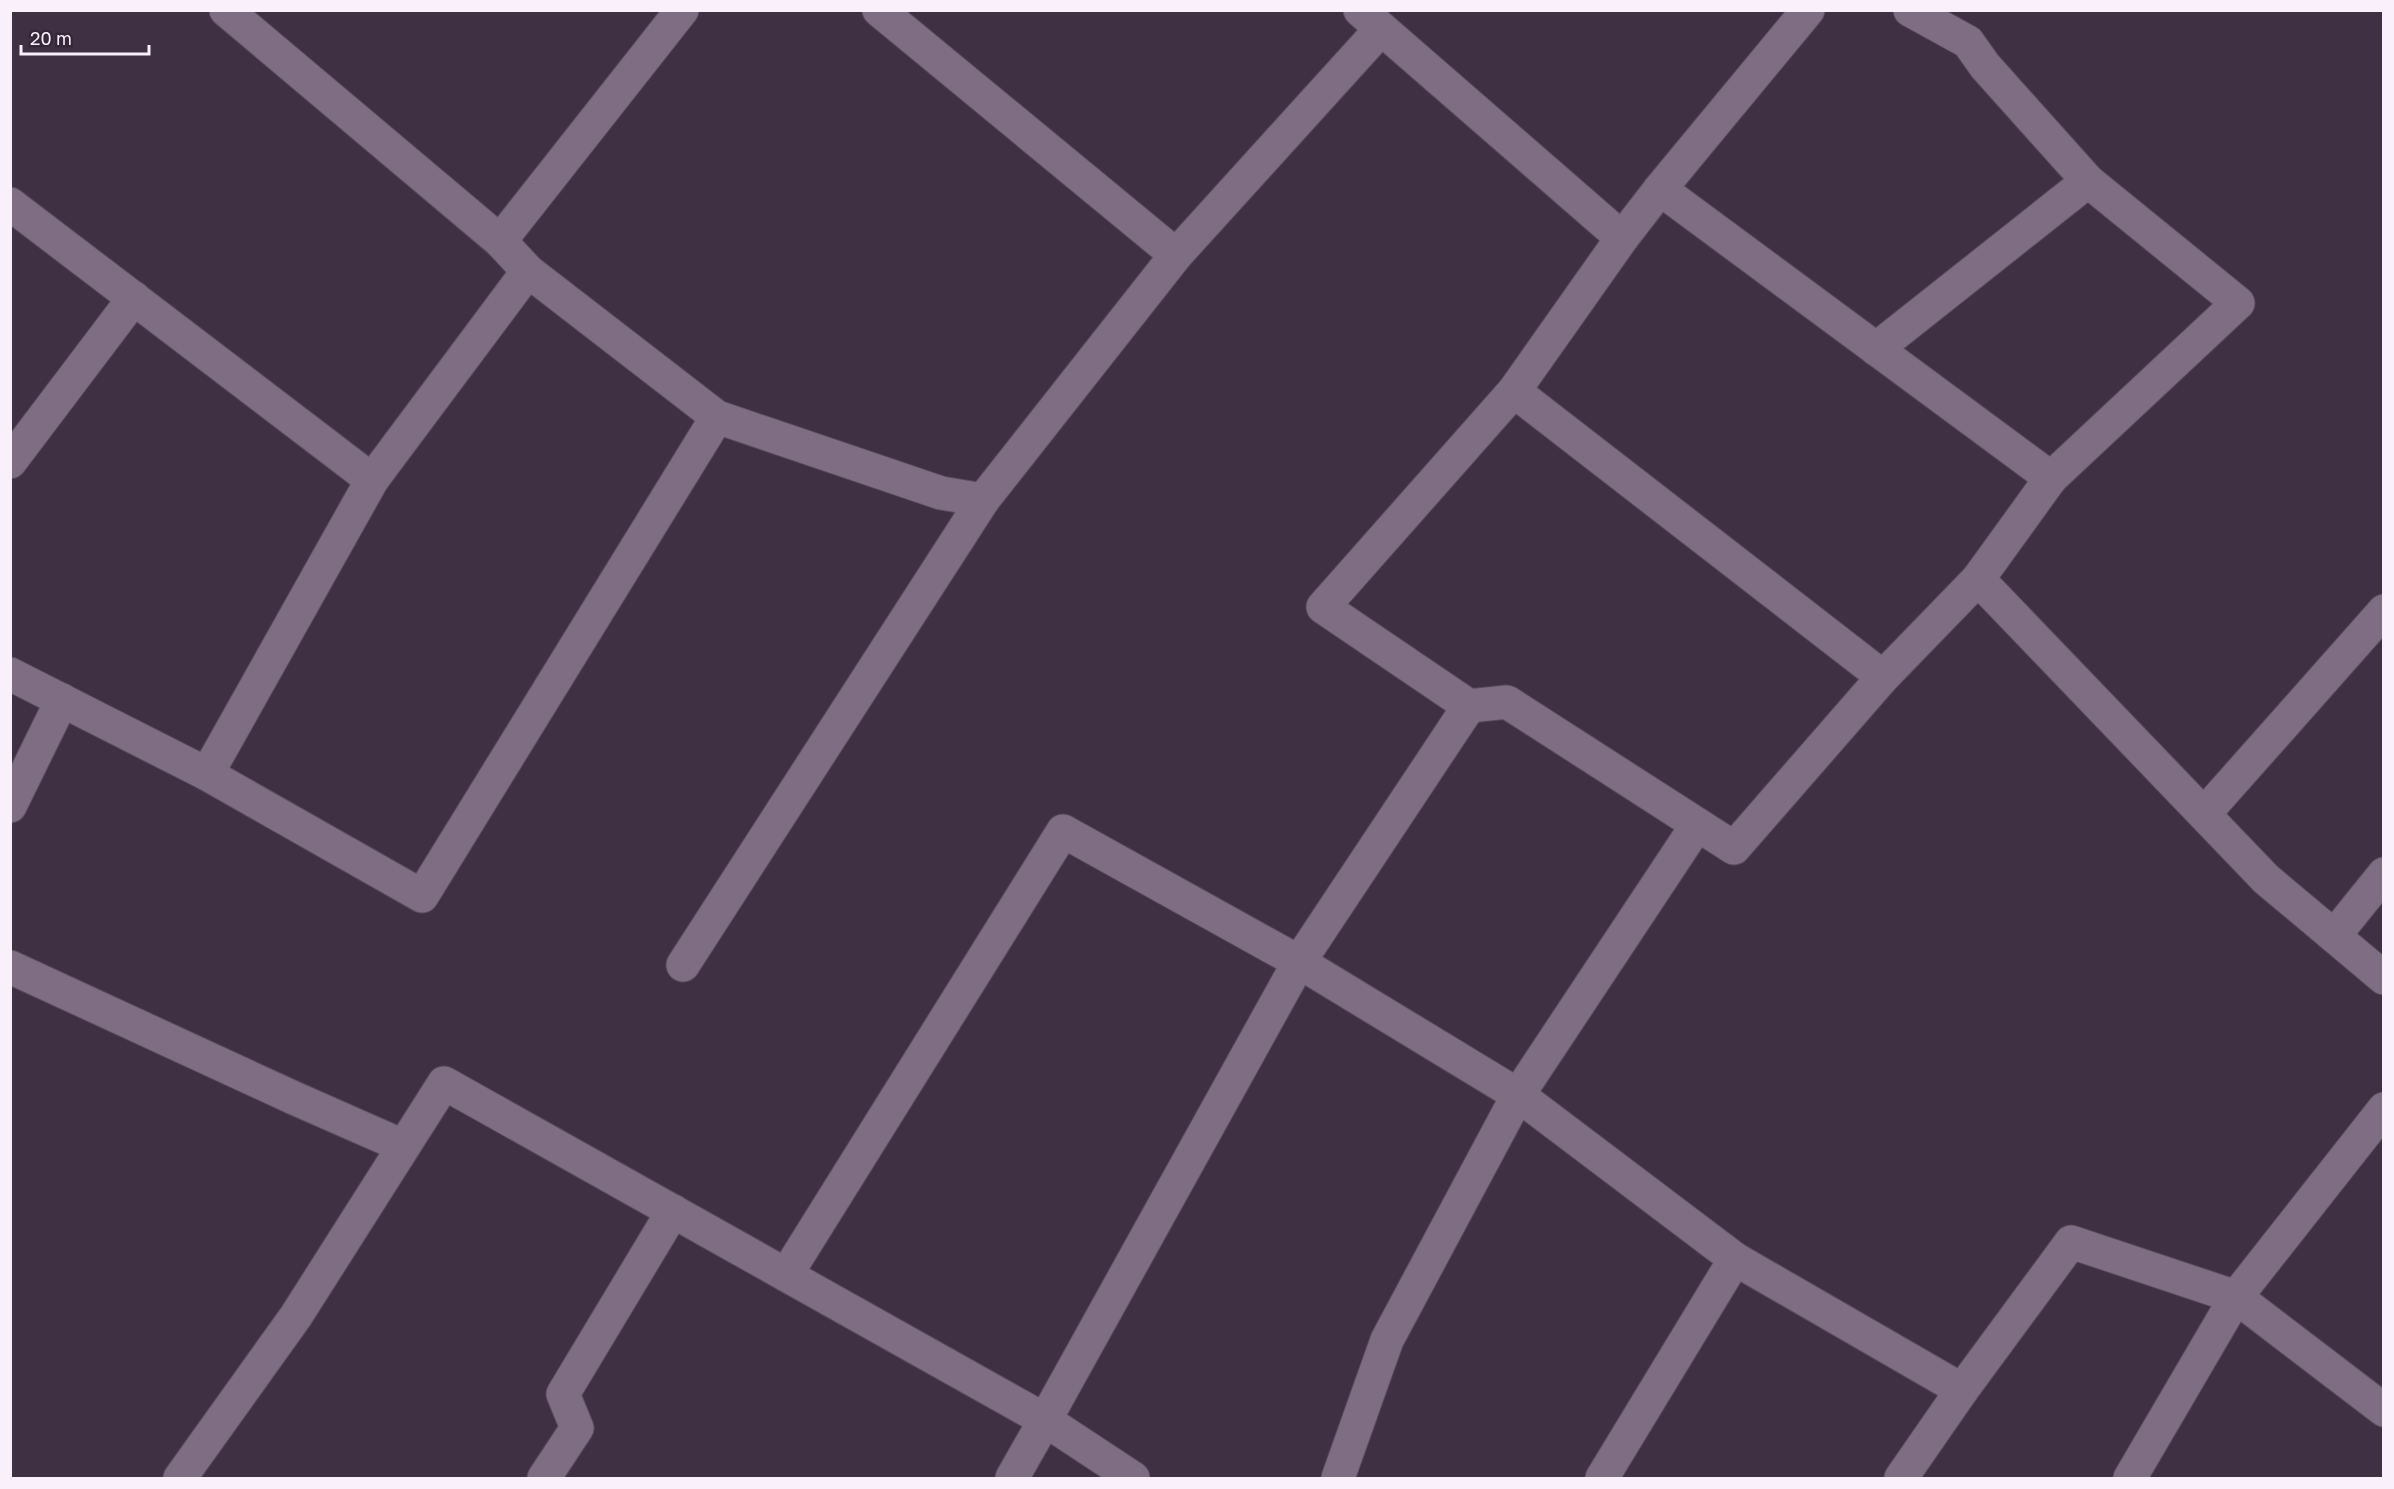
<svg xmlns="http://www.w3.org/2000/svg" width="2394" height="1489" viewBox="0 0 2394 1489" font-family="'Golos Text',sans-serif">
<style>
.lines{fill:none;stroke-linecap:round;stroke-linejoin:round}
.street-casing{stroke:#594c5c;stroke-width:35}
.street{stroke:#7f6e83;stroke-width:33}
</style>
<rect width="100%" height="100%" fill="#3f3043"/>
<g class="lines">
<defs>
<g id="street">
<path d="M226,10l274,231 28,30 189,146 224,76 42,7 193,-245 205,-226"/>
<path d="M879,10l297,245"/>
<path d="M1360,10l262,228"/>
<path d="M1808,10l-148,179 391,289 -73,101 288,300 118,99"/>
<path d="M1910,10l58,32 17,24 103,115"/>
<path d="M1660,189l-38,49 -108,153 369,286 95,-98"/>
<path d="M10,204l362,276 156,-209"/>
<path d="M500,241l182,-231"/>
<path d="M1876,349l212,-168 150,122 -187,175"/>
<path d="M1514,391l-191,216 146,99 38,-4 227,146 149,-171"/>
<path d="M10,462l124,-164"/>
<path d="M10,674l197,100 165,-294"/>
<path d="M1469,706l-170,256 219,133 179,-270"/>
<path d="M207,774l215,122 295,-479"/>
<path d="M10,806l52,-106"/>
<path d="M2204,814l180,-203"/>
<path d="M2334,936l50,-62"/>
<path d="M683,965l300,-465"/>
<path d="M10,967l284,131 109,48"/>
<path d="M180,1478l116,-162 148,-233c200,112 400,225 601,337l254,-458 -236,-131 -277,444"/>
<path d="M544,1478l33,-50 -14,-34 110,-183"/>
<path d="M1012,1478l33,-58 88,58"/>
<path d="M1338,1478l49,-138 131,-245 217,164 227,131"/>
<path d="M1602,1478l133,-219"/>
<path d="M1901,1478l61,-88 109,-148 165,55 148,-188"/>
<path d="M2130,1478l106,-181 148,113"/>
</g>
</defs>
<use href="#street" class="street-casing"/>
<use href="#street" class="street"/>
</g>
<rect width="2394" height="1489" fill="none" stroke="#faf0fc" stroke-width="24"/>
<path d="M21 45v9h128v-9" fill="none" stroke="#faf0fc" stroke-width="3"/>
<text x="30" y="45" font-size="18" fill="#faf0fc" stroke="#352638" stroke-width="4.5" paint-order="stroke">20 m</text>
</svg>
